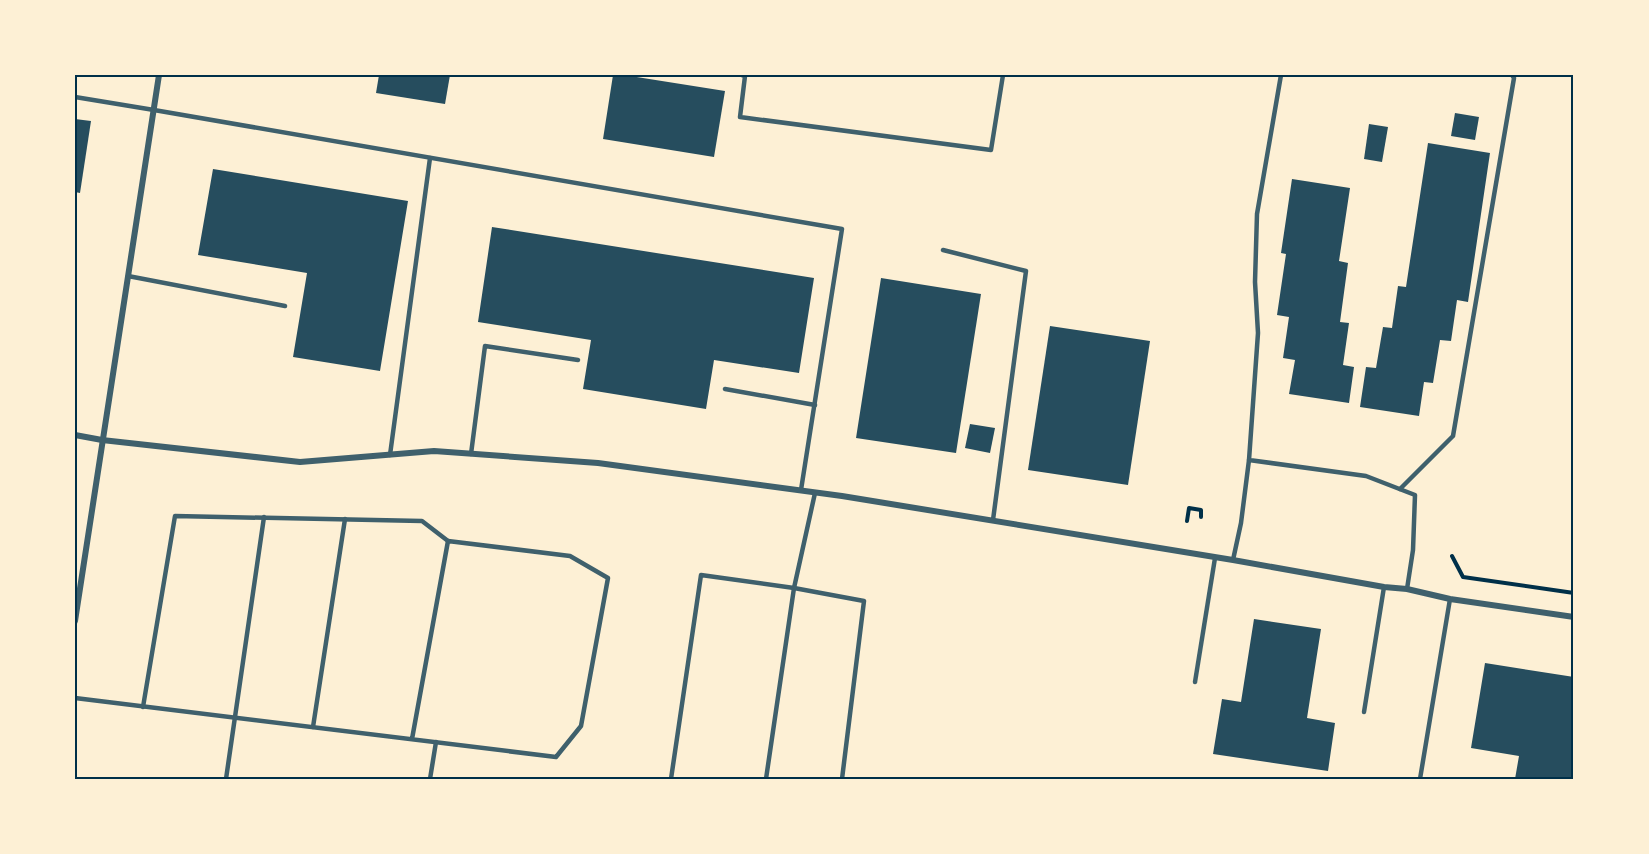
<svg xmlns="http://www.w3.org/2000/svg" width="1649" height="854" viewBox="0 0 1649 854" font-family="Poppins,sans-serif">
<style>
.building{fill:#264d5e}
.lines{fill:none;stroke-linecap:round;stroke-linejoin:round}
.path{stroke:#003049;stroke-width:4}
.service{stroke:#3f606c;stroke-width:4.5}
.minor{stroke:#3f606c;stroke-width:6}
.neatline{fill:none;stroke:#003049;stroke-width:2}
</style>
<rect width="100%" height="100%" fill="#fdf0d5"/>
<g class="building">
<path d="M379,75h71l-5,29 -69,-11z"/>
<path d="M613,75h11l101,16 -11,66 -111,-18z"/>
<path d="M1455,113l24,4 -4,23 -24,-4z"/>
<path d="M75,119l16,2 -11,72 -5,-1z"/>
<path d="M1369,124l19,3 -6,35 -18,-3z"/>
<path d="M1428,143l62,10 -22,149 -11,-2 -6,41 -11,-1 -7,43 -9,-1 -5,34 -59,-9 6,-40 10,1 7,-41 9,1 6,-42 8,1z"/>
<path d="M213,169l195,32 -28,170 -87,-14 14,-84 -109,-18z"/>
<path d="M1292,179l58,9 -11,73 9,2 -8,59 9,1 -6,42 11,2 -5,36 -60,-9 6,-34 -12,-2 6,-41 -12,-2 9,-61 -5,-1z"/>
<path d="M492,227l322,51 -15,95 -85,-13 -8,49 -123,-20 8,-49 -113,-18z"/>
<path d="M881,278l100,16 -25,159 -100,-15z"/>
<path d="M1050,326l100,15 -22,144 -100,-15z"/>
<path d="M970,424l25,4 -5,25 -25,-5z"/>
<path d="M1254,619l67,10 -14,89 28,5 -7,48 -115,-17 9,-55 19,3z"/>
<path d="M1485,663l89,14v102h-59l4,-23 -48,-8z"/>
</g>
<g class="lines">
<g class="path">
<path d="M1187,521l2,-13 12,2v7"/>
<path d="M1452,556l11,21 111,16"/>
</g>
<g class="service">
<path d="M742,75l3,1 -5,41 251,33 12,-75"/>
<path d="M1281,75l-24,139 -2,68 3,51 -9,127 117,16 49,19 -2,55 -6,39"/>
<path d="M75,97l79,13 688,119 -41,261"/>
<path d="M943,250l83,21 -33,249"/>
<path d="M128,276l157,30"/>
<path d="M725,389l90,16"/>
<path d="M471,454l14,-108 93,14"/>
<path d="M390,455l40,-297"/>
<path d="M1400,489l53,-53 61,-358 -2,-3"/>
<path d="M1233,560l8,-37 8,-63"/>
<path d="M1195,682l20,-124"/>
<path d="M75,698l481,59 25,-31 27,-148 -38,-22 -122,-15 -36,198"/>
<path d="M143,707l32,-191 247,5 26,20"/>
<path d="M1364,712l20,-125"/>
<path d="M313,727l32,-208"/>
<path d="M226,779l38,-262"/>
<path d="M430,779l6,-37"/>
<path d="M671,779l30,-204 93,13 70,13 -22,178"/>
<path d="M766,779l28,-191 21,-95"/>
<path d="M1420,779l30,-180"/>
</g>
<g class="minor">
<path d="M75,435l27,5 198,22 134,-11 164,12 244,33 391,64 151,27 23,2 43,10 124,18"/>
<path d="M75,621l84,-546"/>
</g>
</g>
<rect width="1649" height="854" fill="none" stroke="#fdf0d5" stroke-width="153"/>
<rect x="76" y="76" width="1496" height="702" class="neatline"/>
</svg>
